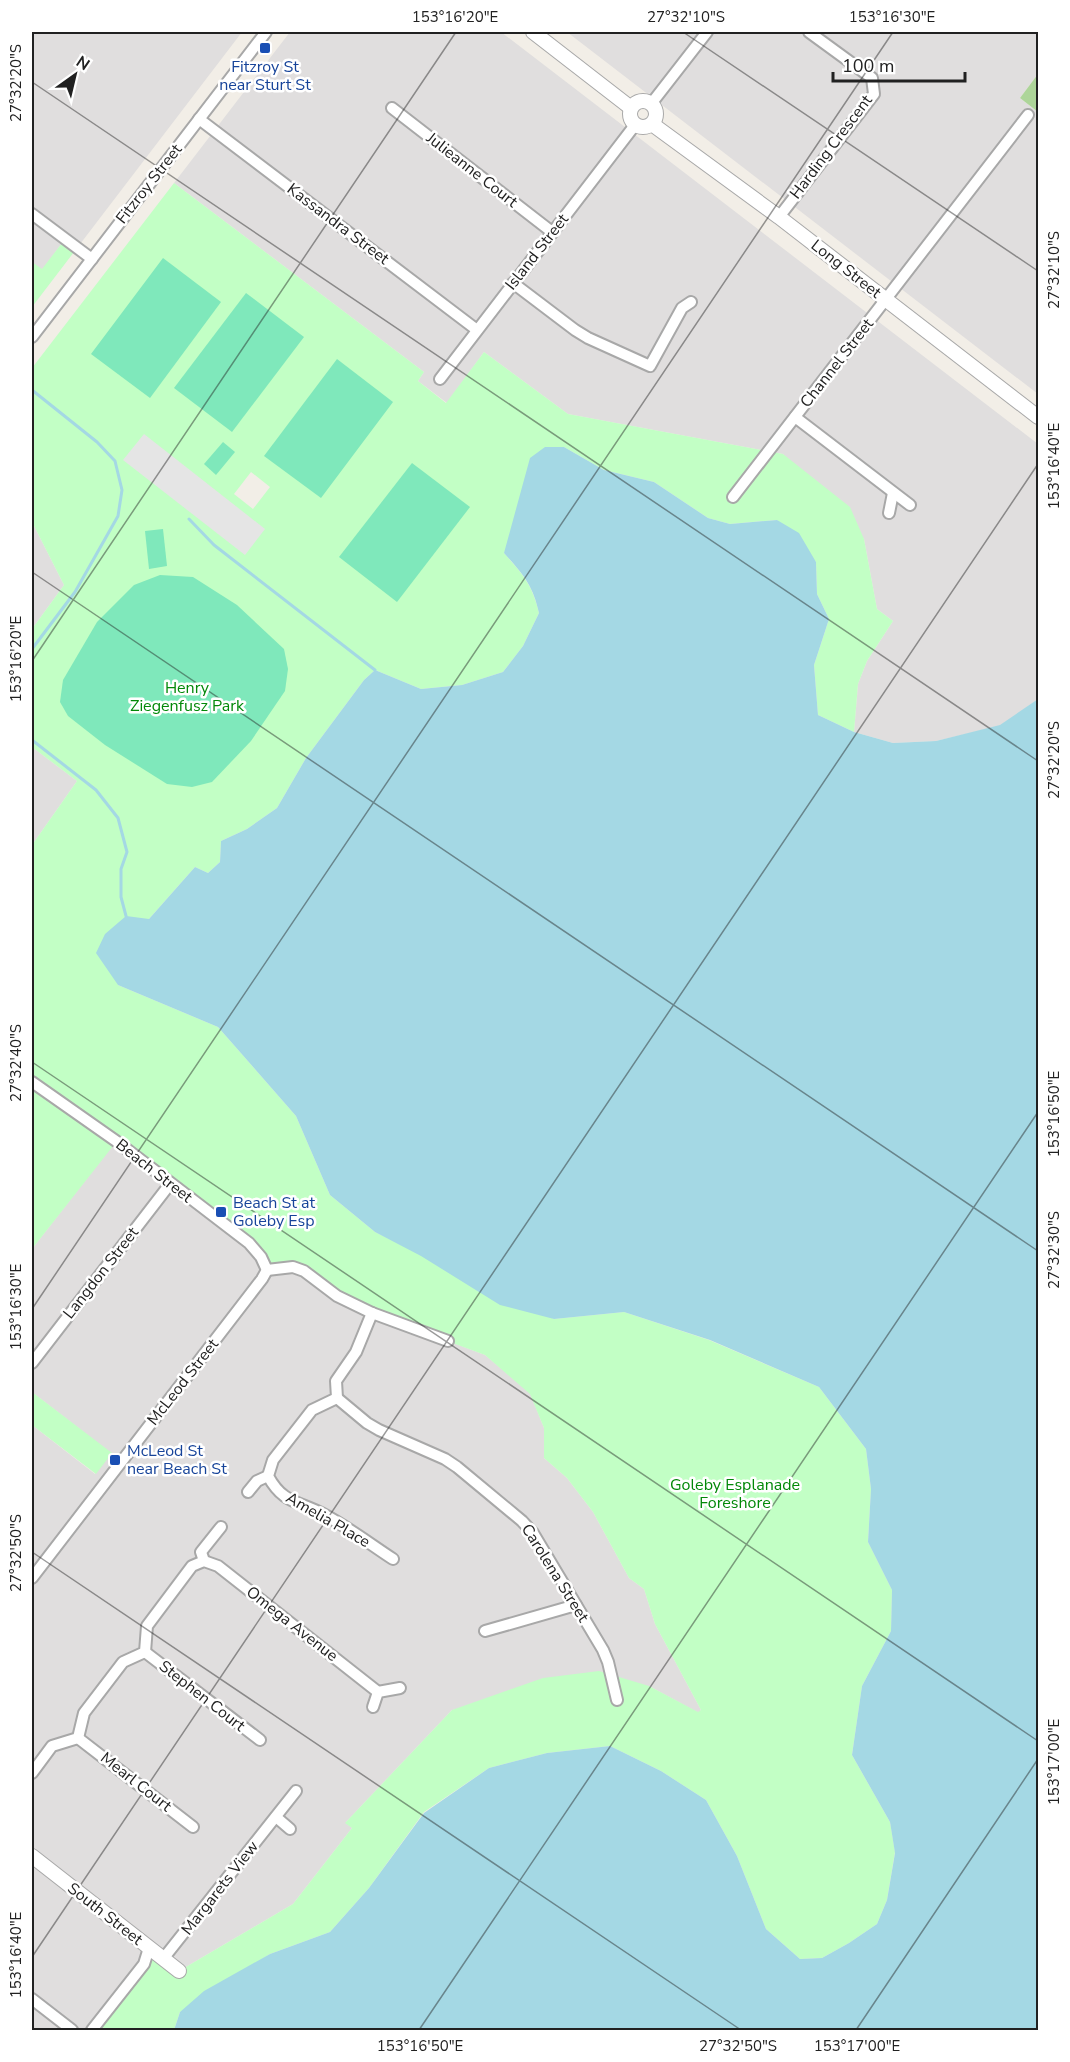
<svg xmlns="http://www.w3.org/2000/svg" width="1070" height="2062" viewBox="0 0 1070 2062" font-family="'Nunito Sans',sans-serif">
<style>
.residential{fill:#e0dede}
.forest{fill:#add599}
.park{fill:#c2ffc5;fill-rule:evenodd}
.pitch{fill:#7fe8bb}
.parking{fill:#e5e5e5}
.water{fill:#a4d8e4}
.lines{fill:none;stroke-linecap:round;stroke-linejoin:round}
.stream{stroke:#a4d8e4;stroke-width:3}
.minor-casing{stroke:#a8a8a8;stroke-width:14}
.tertiary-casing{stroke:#a8a8a8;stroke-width:16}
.minor{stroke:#fff;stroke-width:10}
.tertiary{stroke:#fff;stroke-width:14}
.ticks{fill:none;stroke:#212121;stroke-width:1.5;stroke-opacity:0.45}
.transit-dot{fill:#1a4fb4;stroke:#fff;stroke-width:2}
.labels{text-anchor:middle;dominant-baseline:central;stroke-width:5;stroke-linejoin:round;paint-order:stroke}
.transit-label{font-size:16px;fill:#164399;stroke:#fff;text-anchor:start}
.street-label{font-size:16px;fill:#212121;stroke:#fff}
.park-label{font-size:16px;fill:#028808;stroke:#fff}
.neatline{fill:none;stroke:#212121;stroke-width:2}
.ticks-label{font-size:15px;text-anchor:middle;fill:#212121}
</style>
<rect width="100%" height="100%" fill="#f2eee7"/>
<g class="residential">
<path d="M32,32h210l-168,220 -12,-9 -20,27 -10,-8z"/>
<path d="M290,32h211l537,412v255l-38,27 -64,15 -43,2 -39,-11 4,-48 9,-23 26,-40 -16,-12 -13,-70 -81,-85 -215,-40 -84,-62 -37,51 -29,-22 6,-9 -250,-189z"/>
<path d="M567,32h471v42l-18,24 18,14v282z"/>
<path d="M32,522l32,63 -32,44z"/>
<path d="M32,747l45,34 -45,64z"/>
<path d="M116,1141l177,126 155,74 37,14 45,38 14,35v30l23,20 26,34 36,66 15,11 11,35 46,86 -2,3 -50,-27 -197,24 -106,112 6,6 -59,76 -114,67 -87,59h-60v-605l63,49 16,-21 -79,-61v-143z"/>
</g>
<path class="forest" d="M1038,74v38l-18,-14z"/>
<g class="park">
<path d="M174,183l250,189 -6,9 28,22 38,-51 84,62 215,40 67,53 14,32 13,70 16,12 -26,40 -9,23 -4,48 -36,-17 -4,-50 15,-46 -12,-25 -1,-32 -39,-42 -47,4 -22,-6 -54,-36 -50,-12 -40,-23 -60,106c19,22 28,31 35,60l-16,33 -20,26 -41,13 -41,4 -46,-19 -11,10 -58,78 -29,50 -30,21 -26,12 -1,21 -12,11 -13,-6 -46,52 -31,66 100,42 78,89 34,79 45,37 179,87 70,-7 85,28 110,47 47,62 5,40 -3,53 24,48 -1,41 -29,55 -10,69 38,67 5,30 -8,48 -10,24 -28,19 -27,15 -22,1 -34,-30 -29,-73 -31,-56 -45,-29 -51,-25 -63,7 -58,15 -65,44 -55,76 -39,44 -60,22 -90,58 -6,18h-82l57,-82 30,23 114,-67 59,-76 -7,-5 107,-113 91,-32 56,-7 50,15 49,26 3,-2 -46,-86 -11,-35 -15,-11 -36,-66 -26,-34 -23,-20v-30l-14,-34 -45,-39 -113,-42 -68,-42 -37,-1 -6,-13 -144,-116 -85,108v-404l45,-64 -45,-34v-118l32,-44 -32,-63v-154zM251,472l19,15 -17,22 -19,-15z"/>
<path d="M62,243l12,9 -42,55v-45l10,7z"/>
<path d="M32,1392l80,61 -16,21 -64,-49z"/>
</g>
<g class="pitch">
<path d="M163,258l58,44 -71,96 -59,-44z"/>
<path d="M246,293l58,44 -72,95 -58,-44z"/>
<path d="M337,359l56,43 -72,96 -57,-42z"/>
<path d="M223,442l12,10 -19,23 -12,-11z"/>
<path d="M412,463l58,44 -73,95 -58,-45z"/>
<path d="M163,529l4,37 -18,3 -4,-38z"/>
<path d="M160,575l33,2 44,28 47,44 4,20 -3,22 -34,50 -39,41 -20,5 -25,-3 -62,-39 -37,-29 -8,-14 3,-22 34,-58 37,-37z"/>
</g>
<path class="parking" d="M144,434l121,95 -20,26 -122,-95z"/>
<path class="water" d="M545,447h19l40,23 50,12 54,36 22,6 47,-4 22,13 17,29 1,32 12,25 -15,46 4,50 36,17 39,11 43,-2 64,-16 38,-26v1331h-864l6,-18 24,-21 66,-37 60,-22 39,-44 55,-75 65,-45 58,-15 63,-7 51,25 45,29 31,56 29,73 34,30 22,-1 27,-15 28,-19 10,-24 8,-47 -5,-31 -38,-67 10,-69 29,-55 1,-41 -24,-48 3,-53 -5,-40 -47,-62 -109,-47 -86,-28 -70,7 -54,-14 -79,-49 -46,-24 -45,-37 -34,-79 -78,-89 -100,-42 -22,-32 9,-19 21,-18 23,3 46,-52 13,6 12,-11 1,-21 26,-12 30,-21 29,-50 58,-78 11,-10 46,19 41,-4 41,-13 20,-26 16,-33c-6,-28 -16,-39 -35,-60l26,-95z"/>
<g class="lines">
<g class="stream">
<path d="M189,519l25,26 161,125"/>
<path d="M32,649l43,-57 43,-76 4,-26 -7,-29 -18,-19 -65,-52"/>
<path d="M32,740l64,50 22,28 9,34 -6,17v28l5,19"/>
</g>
<defs>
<g id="minor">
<path d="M651,104l56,-72"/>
<path d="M392,108l160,124"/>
<path d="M199,119l278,211"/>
<path d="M32,214l60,45"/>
<path d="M779,217l95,-123 -2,-16 -63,-46"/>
<path d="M513,283l62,47 13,8 62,28 32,-58 9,-6"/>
<path d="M32,337l234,-305"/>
<path d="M440,379l195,-254"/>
<path d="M795,417l115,88"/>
<path d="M733,497l295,-382"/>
<path d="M889,513l4,-20"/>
<path d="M32,1082l84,59 133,102 12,14 6,13"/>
<path d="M267,1270l26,-3 11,4 33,25 35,17 76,28"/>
<path d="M372,1313l-16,39 -20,29 1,17 -25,12 -39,50 -5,16c15,28 31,25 55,38 25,13 47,30 70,45"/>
<path d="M32,1363l138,-179"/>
<path d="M337,1398l30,25 12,7 66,29 12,8 65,54 11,12 70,117 5,12 9,38"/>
<path d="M248,1492l9,-11 11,-5"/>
<path d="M204,1561l-3,-9 20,-25"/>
<path d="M32,1578l230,-299 5,-9"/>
<path d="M485,1631l91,-26"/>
<path d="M145,1652l115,88"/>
<path d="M373,1707l5,-15 22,-4"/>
<path d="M78,1738l115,89"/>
<path d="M32,1773l20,-27 26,-8 6,-25 39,-51 22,-10 2,-26 45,-60 12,-5 14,5 160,126"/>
<path d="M276,1817l14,12"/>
<path d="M163,1959l133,-168"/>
<path d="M32,1999l40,31"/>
<path d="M92,2030l52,-66 5,-16"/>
</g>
<g id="tertiary">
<path d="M533,32l98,76"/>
<circle cx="643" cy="114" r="13"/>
<path d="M652,124l127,93 259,200"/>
<path d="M32,1856l147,115"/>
</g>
</defs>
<use href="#minor" class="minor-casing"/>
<use href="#tertiary" class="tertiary-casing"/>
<use href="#minor" class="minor"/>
<use href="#tertiary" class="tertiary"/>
</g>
<path class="ticks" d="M683,32l355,239M32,82l1006,679M32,572l1006,679M32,661l424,-629M32,1062l1006,679M32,1309l861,-1277M32,1552l709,478M32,1957l1006,-1493M419,2030l619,-918M856,2030l182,-271"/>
<g class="transit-dot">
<rect x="259" y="42" width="12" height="12" rx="3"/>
<rect x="215" y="1206" width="12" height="12" rx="3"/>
<rect x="109" y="1454" width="12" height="12" rx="3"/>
</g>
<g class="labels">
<g class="transit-label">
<text x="265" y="67" text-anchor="middle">Fitzroy St<tspan x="265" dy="18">near Sturt St</tspan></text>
<text x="233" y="1203">Beach St at<tspan x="233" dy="18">Goleby Esp</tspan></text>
<text x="127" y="1451">McLeod St<tspan x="127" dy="18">near Beach St</tspan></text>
</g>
<g class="street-label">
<text transform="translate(831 147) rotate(-53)">Harding Crescent</text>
<text transform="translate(472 170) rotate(38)">Julieanne Court</text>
<text transform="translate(149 184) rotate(-52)">Fitzroy Street</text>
<text transform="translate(338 224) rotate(37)">Kassandra Street</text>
<text transform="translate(537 252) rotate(-52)">Island Street</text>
<text transform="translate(846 269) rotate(38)">Long Street</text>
<text transform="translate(837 363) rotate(-52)">Channel Street</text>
<text transform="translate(154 1171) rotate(38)">Beach Street</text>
<text transform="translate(101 1273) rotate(-52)">Langdon Street</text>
<text transform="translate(183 1382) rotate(-52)">McLeod Street</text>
<text transform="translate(328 1520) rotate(30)">Amelia Place</text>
<text transform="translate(555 1573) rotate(58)">Carolena Street</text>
<text transform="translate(292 1624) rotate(38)">Omega Avenue</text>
<text transform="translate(202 1696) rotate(38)">Stephen Court</text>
<text transform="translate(136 1782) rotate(38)">Mearl Court</text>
<text transform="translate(220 1888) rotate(-52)">Margarets View</text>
<text transform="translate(105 1914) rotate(38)">South Street</text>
</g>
<g class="park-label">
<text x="187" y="688">Henry<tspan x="187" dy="18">Ziegenfusz Park</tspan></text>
<text x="735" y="1485">Goleby Esplanade<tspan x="735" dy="18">Foreshore</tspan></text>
</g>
</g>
<rect width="1070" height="2062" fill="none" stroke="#ffffff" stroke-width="66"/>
<g transform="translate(75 75) rotate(34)" stroke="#ffffff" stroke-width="4.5" paint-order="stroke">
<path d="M0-4.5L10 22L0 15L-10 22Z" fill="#212121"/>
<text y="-9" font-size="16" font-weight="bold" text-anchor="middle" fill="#212121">N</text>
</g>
<path d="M833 72v9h132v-9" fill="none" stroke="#212121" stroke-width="3"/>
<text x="842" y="72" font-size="18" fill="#212121" stroke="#ffffff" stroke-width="4.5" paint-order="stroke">100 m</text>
<rect x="33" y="33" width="1004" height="1996" class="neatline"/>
<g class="ticks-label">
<text x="455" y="22">153°16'20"E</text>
<text x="686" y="22">27°32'10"S</text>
<text x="892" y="22">153°16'30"E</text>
<text transform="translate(16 83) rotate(-90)" y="5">27°32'20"S</text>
<text transform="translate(1054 270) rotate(-90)" y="5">27°32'10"S</text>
<text transform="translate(1054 466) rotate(-90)" y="5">153°16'40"E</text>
<text transform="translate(16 659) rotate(-90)" y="5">153°16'20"E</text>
<text transform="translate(1054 760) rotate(-90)" y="5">27°32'20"S</text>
<text transform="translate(16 1063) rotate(-90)" y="5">27°32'40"S</text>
<text transform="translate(1054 1114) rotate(-90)" y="5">153°16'50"E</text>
<text transform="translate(1054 1250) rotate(-90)" y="5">27°32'30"S</text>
<text transform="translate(16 1307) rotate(-90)" y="5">153°16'30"E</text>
<text transform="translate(16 1553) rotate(-90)" y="5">27°32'50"S</text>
<text transform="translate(1054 1762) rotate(-90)" y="5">153°17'00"E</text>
<text transform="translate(16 1955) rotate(-90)" y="5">153°16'40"E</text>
<text x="420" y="2051">153°16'50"E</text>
<text x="738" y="2051">27°32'50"S</text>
<text x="857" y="2051">153°17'00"E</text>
</g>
</svg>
